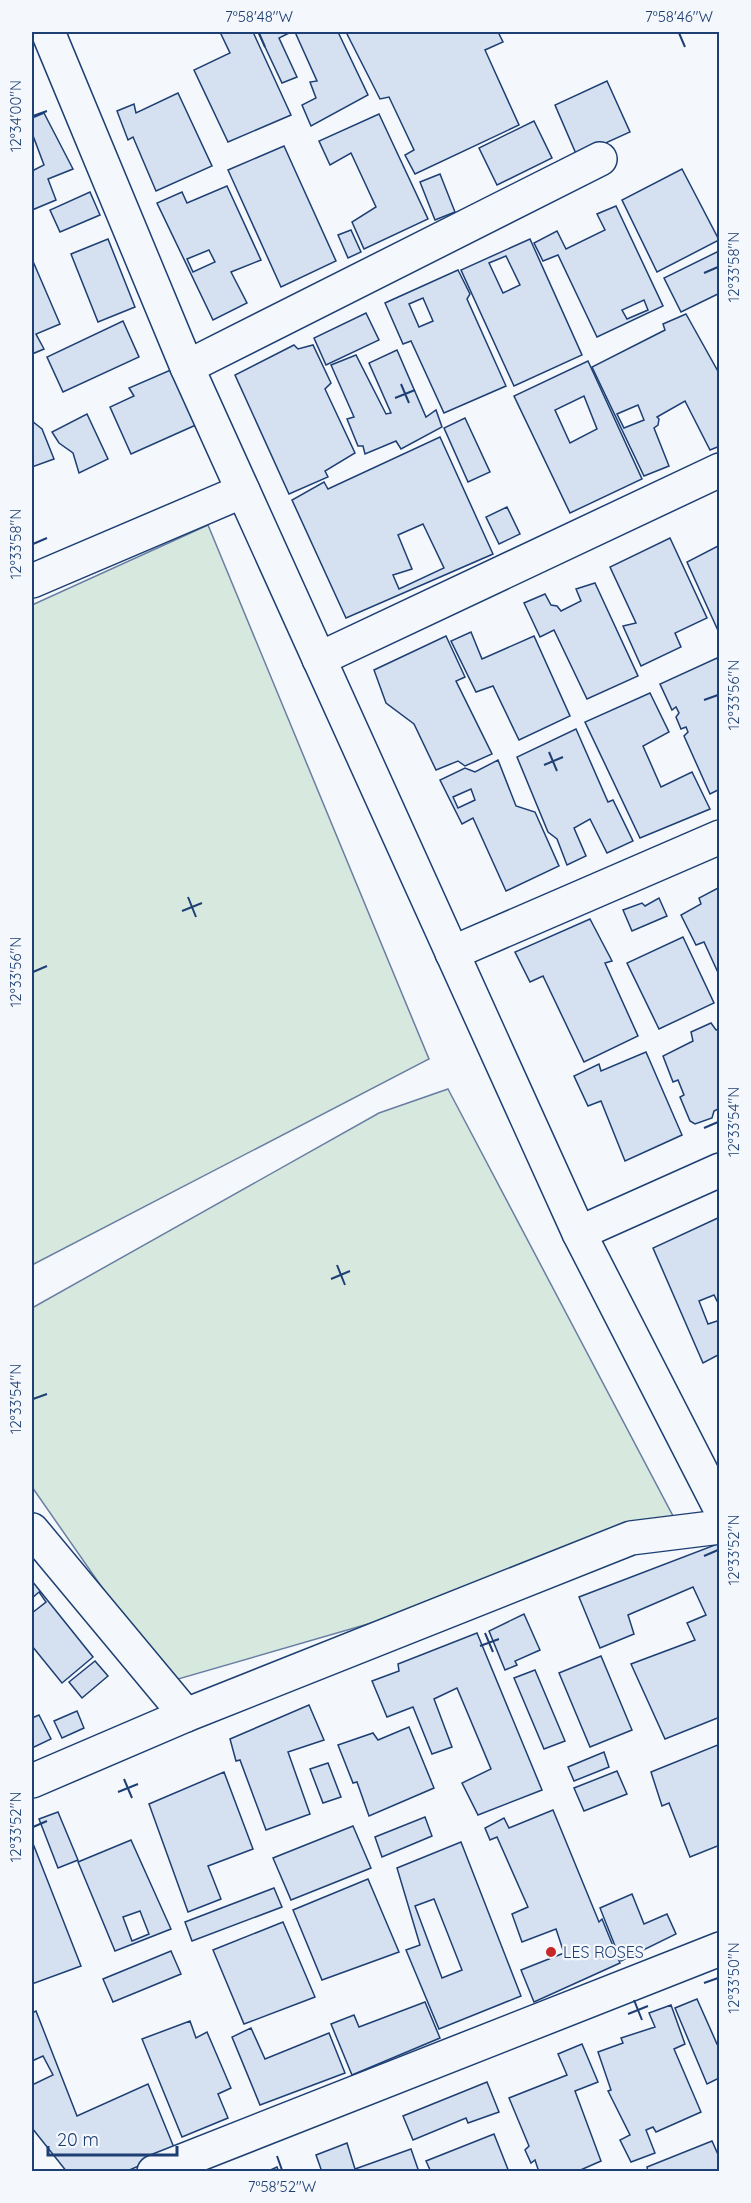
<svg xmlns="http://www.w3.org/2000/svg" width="751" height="2203" viewBox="0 0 751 2203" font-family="Quicksand,sans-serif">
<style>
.green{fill:#d7e8df;stroke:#687fa3;stroke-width:1.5}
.building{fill:#d5e0f0;stroke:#1d3f73;stroke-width:1.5;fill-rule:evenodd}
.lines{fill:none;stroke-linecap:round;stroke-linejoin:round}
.minor-casing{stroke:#1d3f73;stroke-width:36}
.minor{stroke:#f4f7fb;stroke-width:33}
.ticks{fill:none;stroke:#1d3f73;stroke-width:2}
.poi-dot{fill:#c62828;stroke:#f4f7fb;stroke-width:2}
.labels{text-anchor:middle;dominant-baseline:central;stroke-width:4.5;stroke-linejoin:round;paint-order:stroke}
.poi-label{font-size:16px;fill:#1d3f73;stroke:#f4f7fb;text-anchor:start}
.neatline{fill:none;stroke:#1d3f73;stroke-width:2}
.ticks-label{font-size:15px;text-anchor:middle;fill:#1d3f73}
</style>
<rect width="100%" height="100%" fill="#f4f7fb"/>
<g class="green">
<path d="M208,525l221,534 -397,206v-660z"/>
<path d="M448,1089l234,444 -514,149 -136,-195v-179l347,-195z"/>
</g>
<g class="building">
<path d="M220,32h33l38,83 -63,27 -34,-72 36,-17z"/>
<path d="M258,32h33l-12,6 18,39 -15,6z"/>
<path d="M295,32h43l30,63 -57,31 -9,-21 14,-7 -6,-16 7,-1z"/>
<path d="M346,32h152l5,10 -18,8 34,75 -104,49 -10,-19 9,-5 -25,-53 -9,2z"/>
<path d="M607,81l23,51 -53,24 -22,-51z"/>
<path d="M178,93l34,73 -56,25 -23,-54 -5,3 -11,-29 17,-7 2,9z"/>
<path d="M44,113l29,56 -25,10 8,21 -24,10v-39l12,-6 -12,-32v-15z"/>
<path d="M379,114l49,105 -64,30 -12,-27 24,-15 -25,-54 -21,12 -11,-24z"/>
<path d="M534,121l18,37 -55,27 -18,-37z"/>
<path d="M284,146l52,115 -55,26 -53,-117z"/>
<path d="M682,169l37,71 -62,32 -35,-72z"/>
<path d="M440,174l15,38 -20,8 -15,-38z"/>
<path d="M227,186l34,74 -30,12 16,31 -34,17 -56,-117 25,-11 5,11zM209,250l6,12 -22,10 -6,-13z"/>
<path d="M90,192l10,23 -40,17 -10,-22z"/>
<path d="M616,206l47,100 -66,31 -39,-82 -15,6 -9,-18 23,-12 9,18 39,-19 -8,-16zM644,300l4,10 -21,9 -5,-9z"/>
<path d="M351,230l10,22 -13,6 -10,-23z"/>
<path d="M108,239l27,68 -37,15 -27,-68z"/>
<path d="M530,239l52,116 -68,31 -53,-116zM506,256l14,29 -17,8 -14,-30z"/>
<path d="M719,251l1,42 -39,19 -17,-34z"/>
<path d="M32,259l28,65 -24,10 8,15 -12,5z"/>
<path d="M458,270l12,24 -3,5 39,87 -62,27 -33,-72 -8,3 -18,-41zM423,298l10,23 -14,6 -10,-23z"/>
<path d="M366,313l13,27 -53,25 -12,-27z"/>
<path d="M686,314l34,61v71l-10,4 -25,-49 -28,16 2,2 -1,6 -4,3 15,38 -25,10 -52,-109 73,-37 -2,-6zM638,405l6,15 -20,8 -7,-14z"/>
<path d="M123,321l16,36 -76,35 -16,-35z"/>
<path d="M294,345l4,4 15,-4 18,38 -6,6 30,64 -30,18 3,6 -39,17 -54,-119z"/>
<path d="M397,350l29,67 10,-7 6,17 -41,22 -5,-8 -31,13 -2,-8h-5l-11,-27 7,-2 -23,-52 25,-10 30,59 5,-1 -22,-50z"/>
<path d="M588,361l54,118 -72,34 -56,-117zM584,396l13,33 -27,14 -15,-33z"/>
<path d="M173,369l25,55 -67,30 -21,-47 24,-11 -5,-8z"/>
<path d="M87,414l21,45 -29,14 -6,-20 -14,-10 -7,-11z"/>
<path d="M465,418l25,54 -22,10 -24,-54z"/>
<path d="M32,421l10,8 12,30 -22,8z"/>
<path d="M440,437l53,117 -147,64 -54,-118 32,-18 4,7zM423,524l21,44 -45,21 -6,-14 19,-6 -14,-34z"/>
<path d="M507,507l13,27 -21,10 -13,-27z"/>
<path d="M670,538l37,80 -32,15 6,14 -40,19 -18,-40 13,-3 -26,-56z"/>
<path d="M720,545v90l-33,-73z"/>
<path d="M595,583l43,93 -51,23 -33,-69 -14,7 -16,-34 21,-9 6,11 6,1 4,5 20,-10 -5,-12z"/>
<path d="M471,632l11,27 52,-23 36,80 -51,24 -26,-54 -17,6 -25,-51z"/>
<path d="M446,636l19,41 -9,4 36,73 -27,12 -7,-5 -22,9 -22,-46 -28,-21 -12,-33z"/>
<path d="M717,658l3,7v124l-10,5 -26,-58 4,-4 -2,-5 -5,2 -5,-12 3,-4 -3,-6 -4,3 -12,-26z"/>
<path d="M650,693l19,39 -26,14 18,41 31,-15 18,37 -70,29 -55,-116z"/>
<path d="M576,729l32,73 5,-2 20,41 -26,12 -17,-34 -16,9 12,28 -19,9 -10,-26 -9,-7 -31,-75z"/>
<path d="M498,760l18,46 19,6 24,54 -53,25 -33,-73 -11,6 -22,-44 25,-12 10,4zM471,789l4,11 -17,8 -5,-11z"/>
<path d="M720,887v90l-16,-35 -8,3 -15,-30 20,-11 -2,-6z"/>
<path d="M659,898l8,18 -35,15 -9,-21 19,-7 3,3z"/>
<path d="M590,919l22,42 -7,2 33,73 -54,26 -41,-86 -13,6 -15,-30z"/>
<path d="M683,937l31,66 -55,26 -32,-66z"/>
<path d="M711,1023l5,7 4,-1v79l-6,3 -2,7 -17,6 -5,-3 -10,-24 4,-2 -6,-15 -5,2 -10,-26 30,-15 -2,-9z"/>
<path d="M646,1052l36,83 -57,26 -24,-60 -13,5 -14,-30 25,-12 2,7z"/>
<path d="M720,1217v90l-6,-12 -15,6 9,23 12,-4v34l-17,9 -50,-115z"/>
<path d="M720,1543v174l-55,22 -34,-75 64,-24 -8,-17 19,-8 -13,-28 -65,28 6,19 -34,14 -21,-51z"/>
<path d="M32,1581l61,76 -31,26 -30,-37v-33l14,-11 -7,-10 -7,6z"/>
<path d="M524,1614l16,36 -25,11 2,4 -12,5 -16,-39z"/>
<path d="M477,1633l65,157 -64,25 -16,-32 29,-14 -34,-81 -23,11 18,48 -20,7 -19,-47 -26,10 -15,-36 27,-10 -1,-7z"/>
<path d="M601,1656l31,74 -42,17 -31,-74z"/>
<path d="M95,1661l13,15 -26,22 -13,-16z"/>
<path d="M535,1670l30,71 -21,8 -30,-71z"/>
<path d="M309,1705l15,35 -36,12 22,62 -44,16 -26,-70 -4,1 -6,-22z"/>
<path d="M77,1711l7,17 -22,10 -8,-17z"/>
<path d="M39,1715l12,24 -19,9v-30z"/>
<path d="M409,1727l25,61 -65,28 -12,-34 -4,1 -15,-38 35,-12 5,7z"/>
<path d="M720,1744v101l-30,12 -21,-54 -7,3 -11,-34z"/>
<path d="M604,1752l5,15 -35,14 -6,-14z"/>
<path d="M328,1763l13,34 -18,6 -13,-34z"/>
<path d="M617,1771l10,23 -43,17 -10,-23z"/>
<path d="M224,1772l29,77 -45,17 13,33 -33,13 -39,-108z"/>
<path d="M553,1810l46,112 3,-3 18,44 -86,39 -13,-32 43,-17 -8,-24 -34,13 -10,-28 16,-7 -31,-70 -7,3 -5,-12 19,-10 5,10z"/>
<path d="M58,1812l20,48 -20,8 -19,-49z"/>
<path d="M425,1817l7,19 -50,21 -7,-20z"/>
<path d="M353,1826l18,42 -80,32 -18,-42z"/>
<path d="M131,1840l40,89 -56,22 -37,-89zM140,1911l9,23 -17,7 -9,-24z"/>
<path d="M32,1841l49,125 -49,18z"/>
<path d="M461,1842l60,154 -82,33 -33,-79 14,-5 -23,-77zM434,1899l28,71 -20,8 -27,-72z"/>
<path d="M368,1879l31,73 -77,28 -29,-70z"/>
<path d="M274,1888l8,19 -90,34 -7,-19z"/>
<path d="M632,1894l12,30 23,-10 9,20 -55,27 -21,-53z"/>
<path d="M283,1922l32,75 -71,27 -31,-74z"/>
<path d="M171,1951l10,23 -68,28 -10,-23z"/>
<path d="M697,1999l20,45 3,-1v38l-1,-3 -12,6 -32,-76z"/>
<path d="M425,2002l15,36 -88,37 -21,-51 23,-9 5,12z"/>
<path d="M671,2005l14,39 -11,5 27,63 -45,20 -3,-5 -7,3 9,23 -24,9 -11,-22 10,-5 -22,-44 3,-1 -13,-38 25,-9 -2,-5 34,-11 -6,-14z"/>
<path d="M36,2011l41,105 71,-32 27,66 -50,22h-58l-35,-44v-43l21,-10 -10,-19 -11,5v-48z"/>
<path d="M190,2021l6,17 11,-6 24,56 -13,6 10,24 -46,19 -40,-98z"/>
<path d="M251,2028l14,31 64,-26 16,40 -85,32 -28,-68z"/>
<path d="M582,2044l16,38 -23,9 26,70 -25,11h-37l-4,-12 -4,3 -6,-13 4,-4 -20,-48 58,-23 -9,-21z"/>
<path d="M487,2082l12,30 -31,11 -2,-5 -53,22 -10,-24z"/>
<path d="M494,2134l15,38h-78l-5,-11z"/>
<path d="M712,2141l8,18v13h-72l-1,-5z"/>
<path d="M347,2143l8,26 56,-20 8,23h-97l-6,-17z"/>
<path d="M277,2167l2,5h-13z"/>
</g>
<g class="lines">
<defs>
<g id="minor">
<path d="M48,32l139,335 392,866 141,275"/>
<path d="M187,367l413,-208"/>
<path d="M32,581l211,-90"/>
<path d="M319,659l401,-189"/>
<path d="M452,953l268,-116"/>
<path d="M579,1233l141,-63"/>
<path d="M32,1530l154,185"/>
<path d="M32,1781l154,-66 445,-177 89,-11"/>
<path d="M154,2172l566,-223"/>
</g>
</defs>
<use href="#minor" class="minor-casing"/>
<use href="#minor" class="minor"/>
</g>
<path class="ticks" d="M259,33l6,14M679,33l6,14M33,116l14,-5M704,273l14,-6M401,384l8,19M395,398l20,-8M33,544l14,-6M704,700l14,-5M549,752l8,19M544,765l19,-8M188,897l8,20M182,911l20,-8M33,972l14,-6M704,1128l14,-6M337,1265l8,20M331,1279l19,-8M33,1399l14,-5M704,1556l14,-6M485,1633l8,19M480,1646l19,-7M124,1779l8,19M118,1792l20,-8M33,1827l14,-6M704,1983l14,-5M634,2000l8,20M628,2014l20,-8M277,2156l5,14"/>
<circle class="poi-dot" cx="551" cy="1952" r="6"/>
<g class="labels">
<g class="poi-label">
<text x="563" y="1952">LES ROSES</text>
</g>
</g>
<rect width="751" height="2203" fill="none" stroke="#f4f7fb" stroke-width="66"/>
<path d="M48 2146v9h129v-9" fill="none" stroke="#1d3f73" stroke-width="3"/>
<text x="57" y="2146" font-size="18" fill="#1d3f73" stroke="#f4f7fb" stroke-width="4.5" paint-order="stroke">20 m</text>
<rect x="33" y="33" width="685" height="2137" class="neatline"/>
<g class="ticks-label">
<text x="259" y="22">7°58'48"W</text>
<text x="679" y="22">7°58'46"W</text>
<text transform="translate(16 116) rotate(-90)" y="5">12°34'00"N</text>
<text transform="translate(734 267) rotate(-90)" y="5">12°33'58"N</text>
<text transform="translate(16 544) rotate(-90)" y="5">12°33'58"N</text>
<text transform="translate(734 695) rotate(-90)" y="5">12°33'56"N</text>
<text transform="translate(16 972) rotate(-90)" y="5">12°33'56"N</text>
<text transform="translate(734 1122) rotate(-90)" y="5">12°33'54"N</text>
<text transform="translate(16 1399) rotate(-90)" y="5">12°33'54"N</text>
<text transform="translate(734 1550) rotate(-90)" y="5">12°33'52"N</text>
<text transform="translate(16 1827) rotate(-90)" y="5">12°33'52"N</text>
<text transform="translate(734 1978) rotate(-90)" y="5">12°33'50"N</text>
<text x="282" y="2192">7°58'52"W</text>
</g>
</svg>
